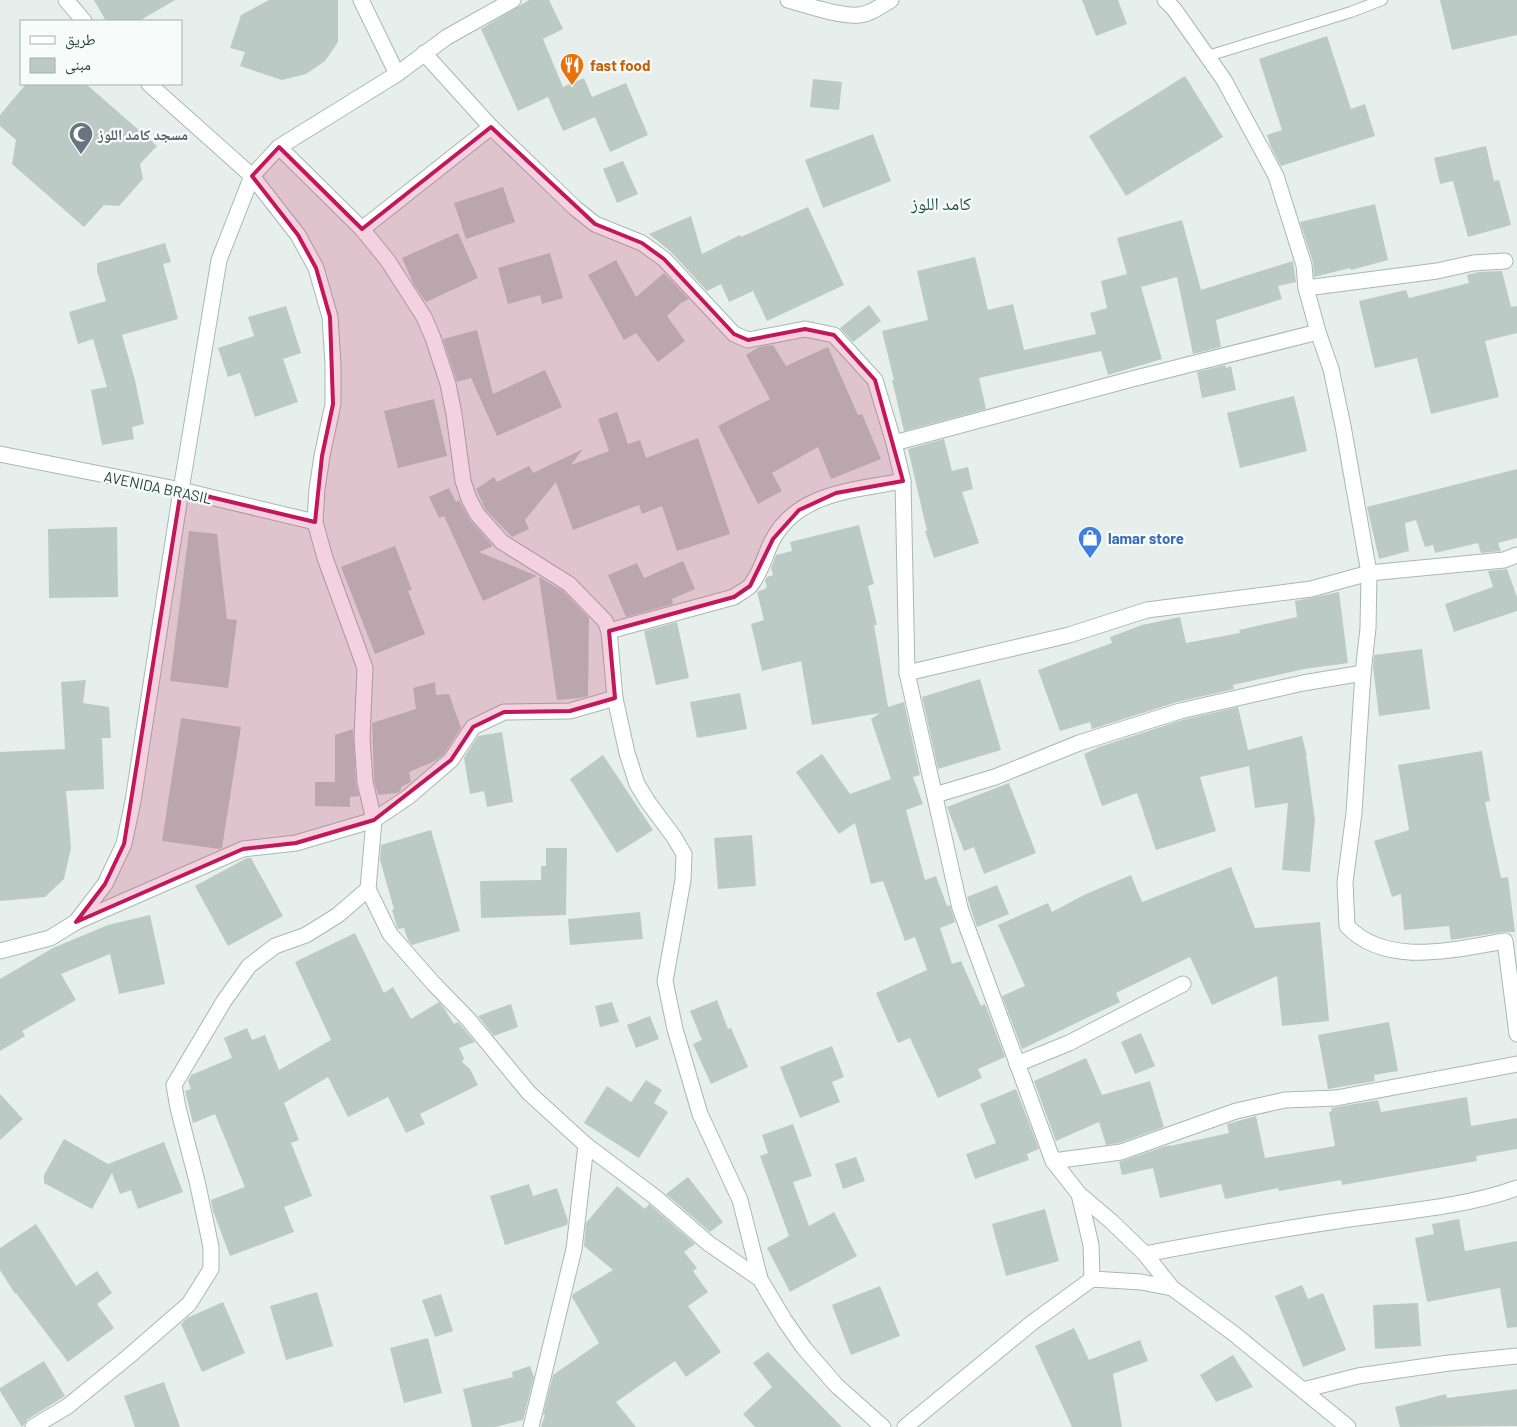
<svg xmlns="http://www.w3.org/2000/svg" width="1517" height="1427" viewBox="0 0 1517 1427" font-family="Barlow,'Noto Naskh Arabic',sans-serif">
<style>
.building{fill:#bbcac4}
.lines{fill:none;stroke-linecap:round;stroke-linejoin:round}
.lane-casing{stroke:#a8b8b2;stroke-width:12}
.street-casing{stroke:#a8b8b2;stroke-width:17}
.secondary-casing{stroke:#a4bbb3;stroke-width:17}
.lane{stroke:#fff;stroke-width:10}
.street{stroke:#fff;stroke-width:15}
.secondary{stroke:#fff;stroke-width:15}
.marked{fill:#c2185b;fill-opacity:0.2;stroke:#c2185b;stroke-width:4;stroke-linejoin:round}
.labels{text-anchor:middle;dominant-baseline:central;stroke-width:4.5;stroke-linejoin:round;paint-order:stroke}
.food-label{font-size:15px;font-weight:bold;fill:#c56008;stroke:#f7fbf9;text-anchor:start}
.worship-label{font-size:15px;font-weight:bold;fill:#5b616d;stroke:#f7fbf9;text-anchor:start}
.street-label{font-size:15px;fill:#24423a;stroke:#f7fbf9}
.shop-label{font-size:15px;font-weight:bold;fill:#366cbe;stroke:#f7fbf9;text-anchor:start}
.quarter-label{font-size:18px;fill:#1f5548;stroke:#f7fbf9}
</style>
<rect width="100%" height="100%" fill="#e6efeb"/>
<g class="building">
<path d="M94,0h81l-36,21h-33z"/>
<path d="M269,0h69v42l-13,19 -19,13 -24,6 -42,-14 5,-14 -15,-4 11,-33z"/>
<path d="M529,0h20l14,29 -20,10 20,48 21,-9 8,19 34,-14 22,52 -38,17 -15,-35 -32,14 -15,-34 -30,14 -37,-82z"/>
<path d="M1082,0h36l9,24 -31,12z"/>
<path d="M1440,0h77v35l-65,15z"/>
<path d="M1327,36l24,73 14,-5 10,32 -94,30 -10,-19 -4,-12 15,-5 -23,-71z"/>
<path d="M1185,76l38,61 -97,59 -37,-60z"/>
<path d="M813,79l29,3 -3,28 -29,-3z"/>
<path d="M26,84h60l71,62 -17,18 3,15 -24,27 -15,-1 -20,22 -72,-63 4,-24 -16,-14v-11z"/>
<path d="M873,134l18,47 -68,27 -18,-48z"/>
<path d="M1486,146l8,35 5,-1 12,45 -43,12 -15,-56 -13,3 -6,-26z"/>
<path d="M623,161l15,33 -21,9 -14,-34z"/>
<path d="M503,187l12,35 -49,17 -12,-36z"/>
<path d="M1375,204l13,56 -37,10 -1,-2 -36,9 -1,-15 -13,-40z"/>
<path d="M808,207l36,78 -77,36 -14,-30 -24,11 -8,-18 -14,7 -36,-39 -22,-18 42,-18 11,38 38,-19 1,2z"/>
<path d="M1182,220l19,70 92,-29 3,21 -18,4 4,13 -66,21 5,27 -28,7 -16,-77 -36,10 21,72 -54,16 -7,-24 -122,27 7,31 -82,22 -12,-51h2l-12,-49 46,-11 -11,-49 58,-14 13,53 25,-6 11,46 72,-16 -6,-21 17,-5 -6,-27 26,-7 -10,-36z"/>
<path d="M458,233l20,45 -52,24 -12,-17 -12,-27z"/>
<path d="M165,243l6,19 -8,2 15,55 -56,16 13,45 9,44 -12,3 2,12 -32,6 -11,-55 16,-3 -14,-48 -15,5 -9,-32 37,-11 -9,-30v-8z"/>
<path d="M550,253l13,45 -21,6 -2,-9 -32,9 -10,-36z"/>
<path d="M616,260l20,37 28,-24 25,26 -8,4 -14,13 18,25 -27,21 -22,-29 -12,7 -36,-65z"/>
<path d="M1502,271l9,36 6,-1v27l-32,8 14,56 -68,17 -14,-56 -42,10 -16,-67 47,-11 3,8 60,-15 -2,-8 12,-3z"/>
<path d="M869,305l12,16 -28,21 -13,-14z"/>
<path d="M286,306l15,47 -18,6 15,43 -43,15 -15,-44 -12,4 -10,-29 36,-12 -6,-19z"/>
<path d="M477,330l16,64 52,-24 17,37 -65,29 -26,-58 -14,4 -14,-43z"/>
<path d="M773,345l13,21 42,-19 30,68 4,-1 19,45 -50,20 -13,-32 -46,26 10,18 -24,13 -40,-78 52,-27 -24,-44 13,-8z"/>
<path d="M1225,365l1,3 5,-2 5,24 -34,8 -5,-26z"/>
<path d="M1294,396l13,55 -67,17 -13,-55z"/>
<path d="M434,399l13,57 -49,12 -14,-57z"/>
<path d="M617,412l11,32 12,-4 6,18 52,-20 32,96 -53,17 -15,-45 -20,8 -3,-9 -66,25 -17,-48 -31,38 4,9 -17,8 -27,-28 -9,-20 18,-12 3,5 32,-16 4,7 50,-24 -12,16 38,-14 -11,-32z"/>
<path d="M944,439l8,32 16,-4 5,22 -11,3 17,51 -45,15 -9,-27h2l-19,-82z"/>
<path d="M1517,469v69l-19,5 3,8 -20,2 -3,-10 -43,10 -2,-8 -8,2 -9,-27 -11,3 4,28 -30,8 -12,-52z"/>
<path d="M449,488l7,14 3,-2 11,20 23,26 -14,6 58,24 -54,25 -39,-85 -5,2 -10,-21z"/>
<path d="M859,525l15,59 -6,2 9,39h-3l14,82 16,-5 16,73 -7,2 10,27 -17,6 19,70 11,-4 11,30 3,-1 5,17 -15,6 12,36 9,-3 20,45 4,-2 20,53 -27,12 4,9 -44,20 -28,-60 -12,5 -22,-50 51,-23 -12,-33 -10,4 -22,-60 -12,3 -16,-61 -16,11 -43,-62 26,-18 28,40 41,-15 -20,-60 9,-6 -68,12 -11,-64 -39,10 -11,-47 13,-4 -7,-28 10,-4 -2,-8 2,-3 6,-2 -2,-7 5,-13 16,-4 -2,-9z"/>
<path d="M117,527l1,70 -69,1 -1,-69z"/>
<path d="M189,531l28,3 10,85 10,1 -9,68 -58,-7z"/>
<path d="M395,546l17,44 -4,1 17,43 -50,20 -34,-87z"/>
<path d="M683,561l12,28 -23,10 1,5 -47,13 -18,-42 29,-12 7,15z"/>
<path d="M1507,569l10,28v14l-63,21 -9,-28 48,-17 -5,-16z"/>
<path d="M539,577l24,14 26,27 -1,78 -8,2 -23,2z"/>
<path d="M1339,592l9,71 -44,6 -71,16 1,4 -57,13 -85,27 -2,-7 -30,9 -22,-61 74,-27 -2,-6 32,-12 38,-8 6,26 54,-10 -1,-3 58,-13 -2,-16z"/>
<path d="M677,622l12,56 -33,7 -12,-54z"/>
<path d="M1422,649l8,60 -51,7 -6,-49 1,-12z"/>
<path d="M980,679l21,71 -63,19 -16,-72z"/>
<path d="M86,680l-3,23 26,4 2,31h-9l2,51 -38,2 5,57 -7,31 -19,18 -45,4v-149l65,-3 -4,-67z"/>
<path d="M435,682l1,13 13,-1 12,34 -17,26 -9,7 -26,11 2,10 -10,5v3l-4,3 -19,2 -4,-14 -2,-58 44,-14 -3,-21z"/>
<path d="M740,693l7,36 -50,9 -7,-36z"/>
<path d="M1238,707l10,43 54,-14 5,20h-1l9,64 -5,52 -28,-2 6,-67 -33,5 -6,-42 -49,11 16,54 -60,19 -19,-57 -35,13 -18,-52 15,-7 83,-27z"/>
<path d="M181,718l60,9 -19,121 -3,1 -57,-8z"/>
<path d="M353,729l3,54 3,13 -9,1v10l-35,-1v-24h20v-47z"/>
<path d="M502,732l11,70 -26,5 -3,-16 -14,3 -6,-36 14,-22z"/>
<path d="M1482,751l8,50 -5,1 16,76 7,-1 7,55h-12l-52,8 -2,-14 -45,4 -3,-36 -9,3 -18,-56 35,-11 -11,-65z"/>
<path d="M603,755l50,75 -36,23 -47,-74z"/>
<path d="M1009,783l27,70 -52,21 -10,-27 -10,4 -17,-44z"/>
<path d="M431,830l29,101 -48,14 -4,-5 -4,-12 -6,1 -1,-2 -5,-17 2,-1 -14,-49 1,-15z"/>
<path d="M752,835l4,51 -38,3 -4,-51z"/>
<path d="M546,848h21l-1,67 -85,3 -1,-37 61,-1v-14h5z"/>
<path d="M247,858h4l32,58 -55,30 -33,-60z"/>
<path d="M1231,867l24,61 65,-6 9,99 -47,5 -5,-50 -65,29 -22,-48 -74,36 4,9 -98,47 -20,-53 23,-10 -27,-61 50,-22 4,9 34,-18 45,-19 11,27z"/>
<path d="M997,885l12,29 -32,13 -10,-30z"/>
<path d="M640,912l3,27 -73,6 -2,-26z"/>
<path d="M150,915l15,69 -46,10 -9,-40 -49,20 15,26 -54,31 3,5 -25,15v-72l53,-31 55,-23z"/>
<path d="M355,933l29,60 9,-6 18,32 28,-17 5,6 10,16 4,-2 17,20 -16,6 5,10 -2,4 8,7 8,16 -58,29 5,10 -19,9 -18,-36 -40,20 -20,-40 -44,26 15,37 -8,3 21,53 -28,11 10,25 -64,24 -17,-45 -2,-11 34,-13 -30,-73 -22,9 -8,-32 6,-2 -3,-8 3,-6 41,-17 -8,-20 23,-10 5,12 13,-5 14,35 52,-30 -36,-78z"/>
<path d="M717,1000l11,29 3,-1 17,39 -37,17 -18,-40 9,-4 -12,-29z"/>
<path d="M612,1002l7,20 -19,5 -5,-21z"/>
<path d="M511,1004l7,23 -24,9 -16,-20z"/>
<path d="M650,1016l9,23 -23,9 -9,-23z"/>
<path d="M1389,1022l9,49 -24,4 1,6 -47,8 -10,-54z"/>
<path d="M1141,1033l14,33 -20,8 -14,-32z"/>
<path d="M832,1046l12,31 -12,5 8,20 -40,16 -20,-51z"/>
<path d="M1086,1058l16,37 48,-14 14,46 -45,16 -13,2 -7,-23 -43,19 -22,-60z"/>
<path d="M646,1080l16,10 -8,13 14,9 -29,46 -55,-35 23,-37 24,16z"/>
<path d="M1016,1089l23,60 -12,5 2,6 -54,19 -9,-25 30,-11 -16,-39z"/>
<path d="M0,1094l23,25 -23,21z"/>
<path d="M1467,1097l4,29 46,-8v31l-41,7 1,5 -135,24 -1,-5 -62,11 -1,-3 -53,11 -4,-15 -61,14 -7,-30 -31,7 -3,-13 50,-17 1,1 59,-13 -2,-9 29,-8 9,42 70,-12 -6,-34 3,-1 -1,-3 47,-8 3,12z"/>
<path d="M793,1124l19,52 -19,6 16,44 25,-14 23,44 -67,36 -23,-44 22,-12 -29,-80 8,-3 -6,-18z"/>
<path d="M64,1139l44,25 56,-22 19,50 -45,17 -7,-19 -11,4 -8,-21 -20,36 -48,-26v-8z"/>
<path d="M856,1157l9,24 -22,8 -8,-25z"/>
<path d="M688,1177l35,45 -13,10 -44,-38z"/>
<path d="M529,1184l4,12 24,-8 11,33 -1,4 -62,20 -15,-49z"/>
<path d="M617,1186l28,23 4,-5 46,40 -11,8 13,16 -4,3 15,21 -20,14 33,46 -35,25 -11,-16 -59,41 20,25h-95l4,-12h-2l10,-40 46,-32 -27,-46 1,-3 40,-24 -29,-24 2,-23z"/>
<path d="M1045,1209l14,52 -53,15 -14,-52z"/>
<path d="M1459,1219l6,32 52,-10v86l-10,1 -7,-40 -73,14 -12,-64 19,-4 -2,-10z"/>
<path d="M36,1224l40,62 21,-15 15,22 -15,11 17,24 -46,34 -52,-69 -1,1 -15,-24v-22z"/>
<path d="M1302,1285l6,14 15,-6 23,57 -43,17 -28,-71z"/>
<path d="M880,1286l20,50 -49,19 -19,-50z"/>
<path d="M317,1292l16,54 -47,14 -16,-54z"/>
<path d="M441,1294l12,37 -18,6 -13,-37z"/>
<path d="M223,1302l22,51 -43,19 -21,-48 6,-6z"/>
<path d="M1418,1303l3,43 -46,3 -2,-44z"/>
<path d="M1074,1328l15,32 51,-20 8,21 -35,13 9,53h-50l-37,-81z"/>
<path d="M428,1338l14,55 -38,10 -14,-55z"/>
<path d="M768,1352l74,75h-87l-12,-13 29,-27 -19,-24z"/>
<path d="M1233,1355l20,32 -37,15 -16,-27z"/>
<path d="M44,1361l21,35 -37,23 -6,8 -22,-36v-3z"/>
<path d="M530,1366l4,11 -11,43 -28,7h-23l-9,-38 50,-12 -1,-5z"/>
<path d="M164,1382l16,45h-45l-11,-31z"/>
<path d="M1517,1389v37l-117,1 -5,-20 51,-13 1,4z"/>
</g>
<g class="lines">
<defs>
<path id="lane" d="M1208,56l143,-44 31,-12"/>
<g id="street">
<path d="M66,0l18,21"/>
<path d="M361,0l36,74"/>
<path d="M788,0c18,5 52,17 71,15 11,-1 22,-9 32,-15"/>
<path d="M1165,0l9,9 50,71 52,96 28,89 2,23 12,44 13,37 12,57 26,147 -1,55 -5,45 -9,140 -9,69 2,44c40,42 108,23 158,15l12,93"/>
<path d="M424,53l67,74 84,81 20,16 47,19 22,16 70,75 14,6 57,-11 29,6 41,45 19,63 9,38 4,192 53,235 93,253 26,33 33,28 33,32 27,34 61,45 115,94"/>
<path d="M149,84l103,92 46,59 18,33 14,49 3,47v40l-11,52 -5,33 -2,33 10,36 40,110 -3,70 3,44 9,38 -6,69 22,45 43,49 35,36 61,74 57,52 69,52 53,46 52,36 25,42 19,27 32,37 47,42"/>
<path d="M279,147l83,82 26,32 36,56 9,21 15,46 6,30 9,67 6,18 8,15 25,28 67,42 36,37 4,10 6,67 12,55 10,31 11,18 26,35 10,17 -1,26 -18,101 10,48 25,85 40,86 20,79"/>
<path d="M362,229l129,-102"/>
<path d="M1306,288l131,-17 36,-8 32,-2"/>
<path d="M894,443l238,-64 186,-47"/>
<path d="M0,454l181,36 134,32"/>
<path d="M609,631l125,-34c5,-4 12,-7 16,-11 11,-13 15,-31 22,-45 25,-49 84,-51 131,-60"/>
<path d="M907,673l162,-38 78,-25 164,-21 58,-16 135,-13 13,-5"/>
<path d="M935,795l60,-18 84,-34 101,-32 123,-28 60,-10"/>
<path d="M76,922l167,-73 53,-6 78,-23 34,-23 43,-37 22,-33 31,-15 66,-1 45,-13"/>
<path d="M1017,1064l52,-21 114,-59"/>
<path d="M1053,1161l68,-9 115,-41 49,-11 51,-2 181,-34"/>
<path d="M1079,1194l12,51 1,34"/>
<path d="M1145,1254c64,-12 128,-24 192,-33 58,-9 125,-13 180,-33"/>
<path d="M1303,1390l55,-14 91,-13 68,-7"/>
<path d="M33,1427l35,-21 60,-49 61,-53 22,-35v-22l-14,-66 -19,-73 -4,-23 50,-84 25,-35 26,-20 31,-11 32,-20 30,-26"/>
<path d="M531,1427l43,-178 12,-104"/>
<path d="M905,1427l128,-105 59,-43 49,3 31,6"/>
</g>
<path id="secondary" d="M0,951l50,-13 26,-16 29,-38 19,-40 9,-43 48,-311 38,-230 33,-84 27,-29 118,-73 50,-37 66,-37"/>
</defs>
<use href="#lane" class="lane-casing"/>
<use href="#street" class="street-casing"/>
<use href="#secondary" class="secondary-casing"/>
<use href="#lane" class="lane"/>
<use href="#street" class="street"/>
<use href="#secondary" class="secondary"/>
</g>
<path class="marked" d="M491,127l104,97 47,19 22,16 70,75 14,6 57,-11 29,6 41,45 28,101 -67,12 -37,17 -26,29 -23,47 -16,11 -125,34 6,67 -45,13 -66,1 -31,15 -22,33 -77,60 -78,23 -53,6 -167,73 29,-38 19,-40 57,-354 134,32 7,-66 11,-52 -3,-87 -14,-49 -18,-33 -46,-59 27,-29 83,82z"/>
<defs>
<symbol id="restaurant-pin" viewBox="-11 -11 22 30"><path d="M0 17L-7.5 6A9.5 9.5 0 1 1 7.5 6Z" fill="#e8710a" stroke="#f7fbf9"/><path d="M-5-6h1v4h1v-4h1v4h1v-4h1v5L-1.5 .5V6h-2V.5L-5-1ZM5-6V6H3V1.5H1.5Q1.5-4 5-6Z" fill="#fff"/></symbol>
<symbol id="mosque-pin" viewBox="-11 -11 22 30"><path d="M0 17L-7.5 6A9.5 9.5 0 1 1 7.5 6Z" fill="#6b7280" stroke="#f7fbf9"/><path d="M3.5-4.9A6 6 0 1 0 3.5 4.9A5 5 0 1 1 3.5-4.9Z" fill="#fff"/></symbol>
<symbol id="shop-pin" viewBox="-11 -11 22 30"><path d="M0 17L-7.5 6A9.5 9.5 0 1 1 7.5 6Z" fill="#3f7fe0" stroke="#f7fbf9"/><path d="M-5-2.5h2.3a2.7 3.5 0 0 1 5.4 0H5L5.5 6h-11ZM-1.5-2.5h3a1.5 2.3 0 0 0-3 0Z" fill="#fff"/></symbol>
</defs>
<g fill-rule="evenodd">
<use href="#restaurant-pin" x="558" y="51" width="28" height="38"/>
<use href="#mosque-pin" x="67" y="120" width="28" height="38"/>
<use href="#shop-pin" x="1076" y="524" width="28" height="38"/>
</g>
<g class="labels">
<g class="food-label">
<text x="590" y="65">fast food</text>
</g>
<g class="worship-label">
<text x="98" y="134">مسجد كامد اللوز</text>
</g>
<g class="street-label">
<text transform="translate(158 487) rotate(12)">AVENIDA BRASIL</text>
</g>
<g class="shop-label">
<text x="1108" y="538">lamar store</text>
</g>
<g class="quarter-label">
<text x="941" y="203">كامد اللوز</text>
</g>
</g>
<rect x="20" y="20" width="162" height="65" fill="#f7fbf9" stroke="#a3b1ad"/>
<rect x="30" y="36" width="25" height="8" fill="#ffffff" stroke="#a3b1ad"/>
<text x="65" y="45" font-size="15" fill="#24423a">طريق</text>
<rect x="30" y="58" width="25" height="15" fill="#bbcac4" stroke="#a3b1ad"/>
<text x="65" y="70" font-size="15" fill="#24423a">مبنى</text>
</svg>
